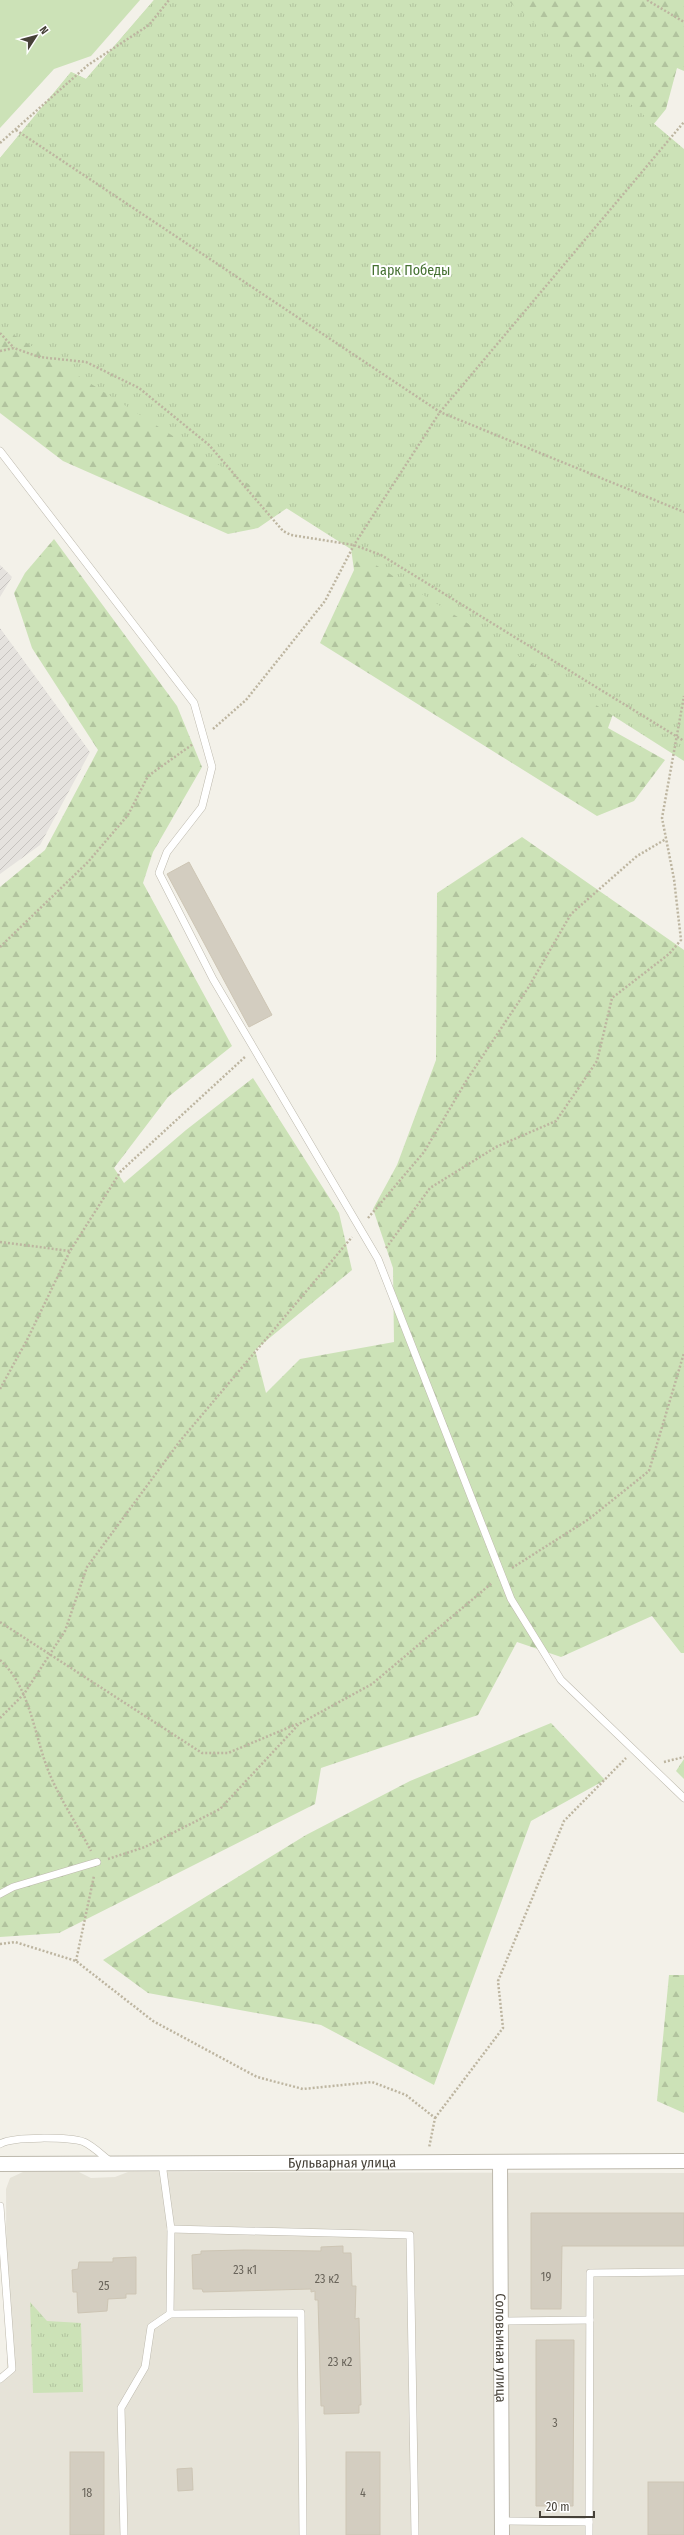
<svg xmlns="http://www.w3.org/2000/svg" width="684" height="2535" viewBox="0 0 684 2535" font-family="'Fira Sans Condensed',sans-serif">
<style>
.residential{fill:#e6e3d8}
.industrial{fill:url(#industrial-furrows)}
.grass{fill:#cce2b7}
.forest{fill:url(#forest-firs)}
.park{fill:url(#park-tufts)}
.building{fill:#d3cdc0;stroke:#cdc5b4}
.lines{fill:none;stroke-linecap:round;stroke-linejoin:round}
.service-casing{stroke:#bdb9ad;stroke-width:8}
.minor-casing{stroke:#bdb9ad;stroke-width:16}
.path{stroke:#bdb5a0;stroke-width:2.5;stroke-dasharray:2 2;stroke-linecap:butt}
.service{stroke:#fff;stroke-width:7}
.minor{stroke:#fff;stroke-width:14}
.labels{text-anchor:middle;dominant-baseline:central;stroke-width:4;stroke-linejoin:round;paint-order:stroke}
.number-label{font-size:12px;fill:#69645a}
.park-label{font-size:14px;fill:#457132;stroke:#fff}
.street-label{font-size:14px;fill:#464138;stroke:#fff}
</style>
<defs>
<pattern id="industrial-furrows" width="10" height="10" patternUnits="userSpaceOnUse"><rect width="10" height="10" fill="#e5e2de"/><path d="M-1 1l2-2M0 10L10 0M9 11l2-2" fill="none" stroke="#c6c3bf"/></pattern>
<pattern id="forest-firs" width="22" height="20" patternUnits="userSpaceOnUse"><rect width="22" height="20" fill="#cce2b7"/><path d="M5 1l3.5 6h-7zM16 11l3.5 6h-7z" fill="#b1c39e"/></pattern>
<pattern id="park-tufts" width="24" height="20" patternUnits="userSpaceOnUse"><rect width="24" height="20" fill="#cce2b7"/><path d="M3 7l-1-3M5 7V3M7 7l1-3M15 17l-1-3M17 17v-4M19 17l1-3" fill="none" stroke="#b1c39e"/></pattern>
</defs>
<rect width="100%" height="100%" fill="#f3f1e9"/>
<path class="residential" d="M23,2172h56l12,6 24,-1 13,-5 556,1v362h-684v-160l7,-2 -1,-184 4,-11z"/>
<g class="industrial">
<path d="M0,565l12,12 -12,20z"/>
<path d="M0,628l90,124 -50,93 -40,29z"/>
</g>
<path class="grass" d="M0,0h140l-49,56 -37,13 -54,59z"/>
<g class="forest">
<path d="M154,0h530v71l-7,-3 -11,41 -254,313 229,214 -33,92 57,32 -31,41 -37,15 -277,-173 34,-73 -5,-36 -56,-30 -35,24 -30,6 -165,-73 -63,-48v-255l71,-86 15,7z"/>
<path d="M54,539l123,167 25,61 -49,85 -10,31 89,163 -64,51 -54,71 10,15 62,-53 67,-52 86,135 13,57 -97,80 11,43 34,-34 94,-17 -1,-74 -20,-59 24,-44 39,-105 1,-167 85,-56 162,113v703h-3l-29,-37 -91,41 -44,-15 -39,73 -157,53 -6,36 -256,129 -59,4v-1050l45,-37 53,-100 -66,-102 -18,-55 11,-20z"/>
<path d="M551,1723l54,57 -74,41 -97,264 -113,-60 -173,-32 -45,-33 203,-125 104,-54z"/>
<path d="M669,1975h15v138l-27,-12z"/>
</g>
<g class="park">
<path d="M154,0h353l177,149v612l-684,-435v-168l71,-86 15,7z"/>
<path d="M684,1759v20l-8,-8z"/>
<path d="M30,2302l17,19 34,2 2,69 -50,1z"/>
</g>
<g class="building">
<path d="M189,862l83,153 -23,12 -82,-153z"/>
<path d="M531,2213h153v33h-122l-1,63h-30z"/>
<path d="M343,2246v7h8l1,33h4l-1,33 4,-1 2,87h-2v8l-35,1v-8h-3l-3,-106h-3v-9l-4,1v-3l-108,3 -1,-3h-9l-1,-34 9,-1v-3l43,-1 77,1v-4z"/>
<path d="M136,2257v37h-10v4l-18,1 -1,12 -29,2 -1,-21h-4l-1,-22 6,-1 1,-7h34v-4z"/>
<path d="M536,2340h38l-1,166h-37z"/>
<rect x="70" y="2452" width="34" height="83"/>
<rect x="346" y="2452" width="34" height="83"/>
<path d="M192,2468l1,22 -15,1 -1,-22z"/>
<rect x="648" y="2482" width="36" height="53"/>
</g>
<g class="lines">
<defs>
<g id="service">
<path d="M0,451l194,252 18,64 -10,40 -35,45 -8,21 54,106 165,280 133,340 50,81 123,118"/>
<path d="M0,1894l13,-7 84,-25"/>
<path d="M0,2144c12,-8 69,-7 84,-2 9,4 19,14 27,20"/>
<path d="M162,2163l9,66 -1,85"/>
<path d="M0,2206l12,163 -12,10"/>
<path d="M171,2229l239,6 5,300"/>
<path d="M501,2321l89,-1"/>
<path d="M502,2521l87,1"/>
<path d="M124,2535l-3,-127 24,-41 6,-40 19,-13 131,-1 2,222"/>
<path d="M589,2535l1,-262 94,-1"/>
</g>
<g id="minor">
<path id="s1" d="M500,2162l2,373"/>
<path id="s2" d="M0,2164l684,-3"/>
</g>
</defs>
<use href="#service" class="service-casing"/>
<use href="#minor" class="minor-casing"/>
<g class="path">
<path d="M647,0l37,22"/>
<path d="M16,130l424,282 244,100"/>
<path d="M0,143l88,-78 61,-40 20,-25"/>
<path d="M0,333l14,15"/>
<path d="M0,351l14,-3 25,9 47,5 53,26 70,57 74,86 8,4 63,10 27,10 303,186"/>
<path d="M213,729l33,-29 79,-99 29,-56 86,-133 244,-290"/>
<path d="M0,947l88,-85 40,-47 20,-39 45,-32"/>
<path d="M368,1218l56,-66 44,-74 60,-90 43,-74 66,-58 29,-17"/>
<path d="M0,1242l70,9"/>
<path d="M386,1248l44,-60 66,-41 60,-26 41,-60 15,-63 57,-44 12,-14 -7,-61 -12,-61 22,-122"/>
<path d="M0,1389l27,-49 43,-89 51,-80 125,-115"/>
<path d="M512,1568l77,-49 60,-48 35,-118"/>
<path d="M0,1622l202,131h26l69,-29"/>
<path d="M0,1660c30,27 34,74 48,110 11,28 29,54 43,81"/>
<path d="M0,1718l24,-24 41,-63 22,-64 93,-126 172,-204"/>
<path d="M664,1762l20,-5"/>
<path d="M108,1859l37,-12 75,-38 79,-85 73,-40 120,-101"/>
<path d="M0,1944l15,-2 61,19 77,60 104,56 46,12 69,-7 34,13 29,23 -6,30"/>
<path d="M76,1961l18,-85"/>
<path d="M435,2118l68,-90 -5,-47 66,-160 62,-63"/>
</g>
<use href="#service" class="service"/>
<use href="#minor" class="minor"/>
</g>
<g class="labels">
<g class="number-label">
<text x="245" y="2270">23 к1</text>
<text x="546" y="2277">19</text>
<text x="327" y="2279">23 к2</text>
<text x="104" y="2286">25</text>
<text x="340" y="2362">23 к2</text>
<text x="555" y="2423">3</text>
<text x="87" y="2493">18</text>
<text x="363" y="2493">4</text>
</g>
<g class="park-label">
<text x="411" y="270">Парк Победы</text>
</g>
<g class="street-label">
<text stroke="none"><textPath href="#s2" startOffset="342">Бульварная улица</textPath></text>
<text stroke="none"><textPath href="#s1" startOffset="186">Соловьиная улица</textPath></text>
</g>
</g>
<g transform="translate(36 36) rotate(54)" stroke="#ffffff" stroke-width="3" paint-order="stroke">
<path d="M0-3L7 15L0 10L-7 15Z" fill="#464138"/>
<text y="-6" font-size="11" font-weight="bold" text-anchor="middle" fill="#464138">N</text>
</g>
<path d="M540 2511v6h54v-6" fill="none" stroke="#464138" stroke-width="2"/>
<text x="546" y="2511" font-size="12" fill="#464138" stroke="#ffffff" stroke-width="3" paint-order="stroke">20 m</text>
</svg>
